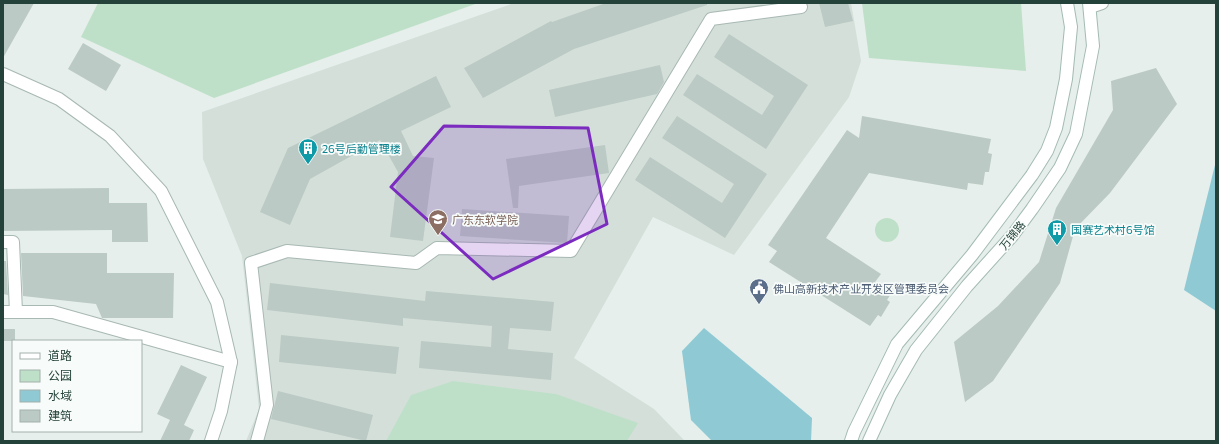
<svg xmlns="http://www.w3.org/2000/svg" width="1219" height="444" viewBox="0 0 1219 444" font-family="Commissioner,'Noto Sans SC',sans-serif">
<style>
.built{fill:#d4dfda}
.green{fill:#bfe0c8}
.water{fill:#8ec9d4}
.building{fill:#bbcac4}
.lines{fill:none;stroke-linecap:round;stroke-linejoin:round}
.street-casing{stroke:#a8b8b2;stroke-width:14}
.secondary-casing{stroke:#a4bbb3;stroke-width:14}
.street{stroke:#fff;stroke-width:12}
.secondary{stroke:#fff;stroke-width:12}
.marked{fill:#7b2cbf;fill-opacity:0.2;stroke:#7b2cbf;stroke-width:3;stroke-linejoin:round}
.labels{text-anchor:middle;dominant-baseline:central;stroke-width:3.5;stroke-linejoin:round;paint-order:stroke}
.culture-label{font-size:11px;fill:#0d838f;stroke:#f7fbf9;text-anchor:start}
.education-label{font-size:11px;fill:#785e54;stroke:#f7fbf9;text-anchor:start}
.street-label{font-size:11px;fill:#24423a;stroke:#f7fbf9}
.service-label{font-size:11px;fill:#4e5e75;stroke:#f7fbf9;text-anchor:start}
</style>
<rect width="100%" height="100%" fill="#e6efeb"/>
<path class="built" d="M514,3h337l10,58 -12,36 -115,158 -81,-38 -79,141 80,51 31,32h-439l13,-32 -17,-153 -39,-97 -1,-47z"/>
<g class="green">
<path d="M98,3h380l-264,95 -133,-61z"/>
<path d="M862,3h159l5,68 -157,-13z"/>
<circle cx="887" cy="230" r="12"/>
<path d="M453,381l103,13 82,29 -11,18h-241l25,-46z"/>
</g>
<g class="water">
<path d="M1216,161v150l-32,-21z"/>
<path d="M704,328l108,90 -1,23h-99l-21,-21 -9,-69z"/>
</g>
<g class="building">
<path d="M3,3h31l-31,55z"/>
<path d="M606,3h101v2l-133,44 -91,49 -19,-30 87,-47 1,1z"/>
<path d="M819,3h29l5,18 -28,6z"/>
<path d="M729,34l79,51 -42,64 -83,-54 14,-21 65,41 12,-19 -60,-39z"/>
<path d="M83,43l38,22 -15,26 -38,-22z"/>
<path d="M660,65l4,17 -7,12 -102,23 -6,-27z"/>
<path d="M1156,68l21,36 -67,89 -35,36 -15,54 -67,98 -28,21 -11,-60 44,-36 41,-44 17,-54 57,-98 -2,-29z"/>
<path d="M436,76l15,31 -50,24 12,25 21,2 -11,83 -33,-4 8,-65 -18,-32 -70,39 -20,46 -30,-13 28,-64z"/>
<path d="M677,116l90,58 -42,64 -90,-58 15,-23 72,46 12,-19 -72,-46z"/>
<path d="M862,116l129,23 -3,14 4,1 -3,18h-4l-2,13 -15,-2 -1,7 -98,-17 -43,65 55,36 -6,8 17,10 -5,8 3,2 -9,15 -3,-2 -8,11 -101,-64 8,-11 -9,-6 79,-115 12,8z"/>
<path d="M605,145l4,28 -90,13 -1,22h-5l-7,-49z"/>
<path d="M109,188v15h38l1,39h-36v-12l-109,1v-42z"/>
<path d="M462,209l107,7 -2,27 -107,-7z"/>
<path d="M21,253h86v20h67l-1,45h-71l-6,-14 -73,-8z"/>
<path d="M3,261h3l2,34 -5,-1z"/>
<path d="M270,283l155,18 1,-10 128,11 -3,29 -41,-3 -2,21 45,4 -2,27 -132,-12 2,-27 70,6 1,-21 -89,-8v8l-136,-16z"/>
<rect x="3" y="329" width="12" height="12"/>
<path d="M281,335l118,12 -3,27 -117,-12z"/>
<path d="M181,365l26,12 -23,48 10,5 -5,11h-29l10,-21 -13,-6z"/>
<path d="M278,391l95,24 -7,26 -95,-22z"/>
</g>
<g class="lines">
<defs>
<g id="street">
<path d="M1090,7l12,-4"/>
<path d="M3,74l56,25 51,37 51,55 56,111 14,60 -10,49 -10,30"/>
<path d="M3,242h10l3,70"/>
<path d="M3,312h50l178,50"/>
<path d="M257,441l10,-36 -16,-142 36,-12 129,12 21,-15 134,3 140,-232 90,-12"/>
</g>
<g id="secondary">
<path d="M851,441l3,-9 43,-88 75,-89 60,-80 15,-24 9,-23 10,-49 5,-52 -4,-24"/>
<path d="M869,441l21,-46 26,-45 51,-64 45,-50 20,-27 28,-41 16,-34 17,-88 -4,-43"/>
</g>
</defs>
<use href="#street" class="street-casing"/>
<use href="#secondary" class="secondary-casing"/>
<use href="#street" class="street"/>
<use href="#secondary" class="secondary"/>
</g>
<path class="marked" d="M444,126l144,2 19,96 -114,55 -102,-92z"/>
<defs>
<symbol id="building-pin" viewBox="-11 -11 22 30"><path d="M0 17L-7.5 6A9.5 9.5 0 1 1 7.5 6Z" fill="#0f9aa8" stroke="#f7fbf9"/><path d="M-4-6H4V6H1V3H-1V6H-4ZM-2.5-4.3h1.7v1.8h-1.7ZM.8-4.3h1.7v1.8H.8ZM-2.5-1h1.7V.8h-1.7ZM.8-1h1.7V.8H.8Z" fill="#fff"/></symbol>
<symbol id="university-pin" viewBox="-11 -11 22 30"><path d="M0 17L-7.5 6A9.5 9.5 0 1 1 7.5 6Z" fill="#8d6e63" stroke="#f7fbf9"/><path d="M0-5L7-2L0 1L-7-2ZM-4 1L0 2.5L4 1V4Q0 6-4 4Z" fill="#fff"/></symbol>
<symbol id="civic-pin" viewBox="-11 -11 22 30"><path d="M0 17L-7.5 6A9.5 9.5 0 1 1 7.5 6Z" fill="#5c6f8a" stroke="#f7fbf9"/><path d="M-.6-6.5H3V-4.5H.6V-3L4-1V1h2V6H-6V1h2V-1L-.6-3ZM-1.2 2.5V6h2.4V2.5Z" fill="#fff"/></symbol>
</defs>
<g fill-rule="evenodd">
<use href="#building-pin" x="297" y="137" width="22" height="30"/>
<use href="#university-pin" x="427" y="208" width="22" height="30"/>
<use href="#building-pin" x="1046" y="218" width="22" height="30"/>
<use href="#civic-pin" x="748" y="277" width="22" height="30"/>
</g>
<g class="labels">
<g class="culture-label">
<text x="322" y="148">26号后勤管理楼</text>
<text x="1071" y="229">国赛艺术村6号馆</text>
</g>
<g class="education-label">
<text x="452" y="219">广东东软学院</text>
</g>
<g class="street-label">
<text transform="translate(1012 235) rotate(-51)">万锦路</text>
</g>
<g class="service-label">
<text x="773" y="288">佛山高新技术产业开发区管理委员会</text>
</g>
</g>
<rect width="1219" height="444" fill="none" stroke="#24423a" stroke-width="8"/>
<rect x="12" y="340" width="130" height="92" fill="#f7fbf9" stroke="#a3b1ad"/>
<rect x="20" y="353" width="20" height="6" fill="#ffffff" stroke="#a3b1ad"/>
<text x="48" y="360" font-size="12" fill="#24423a">道路</text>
<rect x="20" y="370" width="20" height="12" fill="#bfe0c8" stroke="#a3b1ad"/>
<text x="48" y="380" font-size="12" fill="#24423a">公园</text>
<rect x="20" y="390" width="20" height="12" fill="#8ec9d4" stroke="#a3b1ad"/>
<text x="48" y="400" font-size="12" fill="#24423a">水域</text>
<rect x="20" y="410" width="20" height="12" fill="#bbcac4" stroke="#a3b1ad"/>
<text x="48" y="420" font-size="12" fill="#24423a">建筑</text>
</svg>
